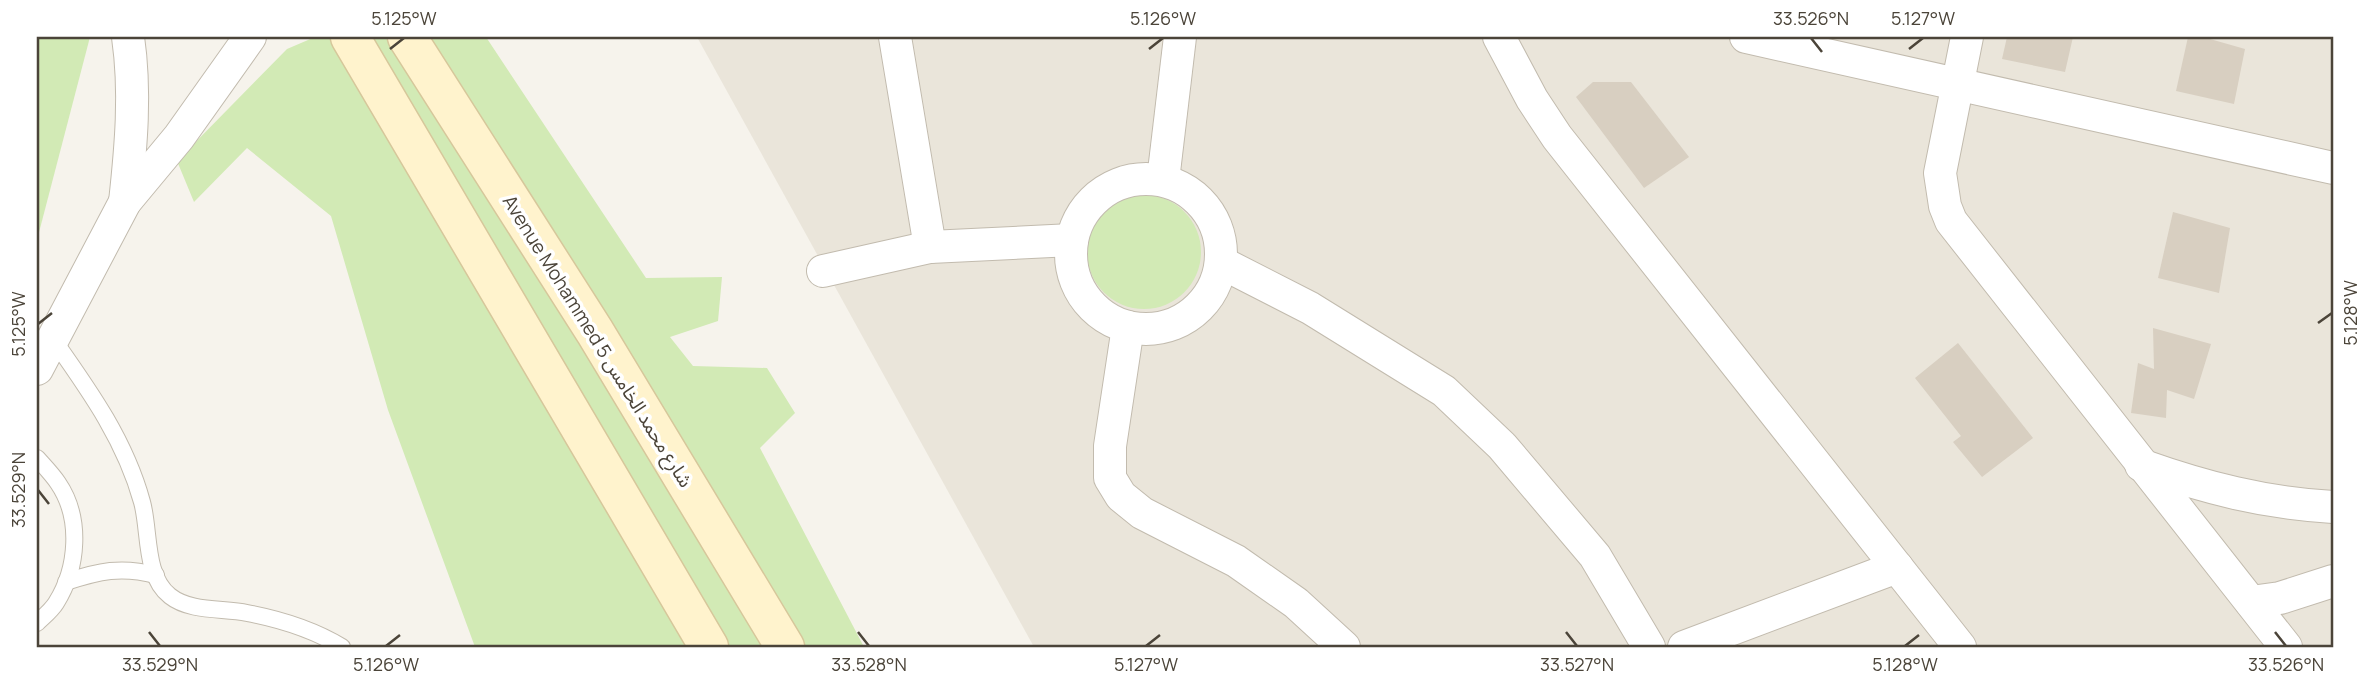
<svg xmlns="http://www.w3.org/2000/svg" width="2370" height="684" viewBox="0 0 2370 684" font-family="Manrope,'Noto Sans Arabic',sans-serif">
<style>
.residential{fill:#eae5da}
.green{fill:#d2eab5}
.building{fill:#d8cfc1}
.lines{fill:none;stroke-linecap:round;stroke-linejoin:round}
.lane-casing{stroke:#c2bbae;stroke-width:18}
.street-casing{stroke:#c2bbae;stroke-width:34}
.secondary-casing{stroke:#d6c79b;stroke-width:41}
.lane{stroke:#fff;stroke-width:16}
.street{stroke:#fff;stroke-width:32}
.secondary{stroke:#fff3cd;stroke-width:38}
.ticks{fill:none;stroke:#4b4439;stroke-width:2.5}
.labels{text-anchor:middle;dominant-baseline:central;stroke-width:7;stroke-linejoin:round;paint-order:stroke}
.street-label{font-size:19px;fill:#4b4439;stroke:#fff}
.neatline{fill:none;stroke:#4b4439;stroke-width:2.5}
.ticks-label{font-size:18px;text-anchor:middle;fill:#4b4439}
</style>
<rect width="100%" height="100%" fill="#f6f3ec"/>
<path class="residential" d="M697,37h1636v610h-1299z"/>
<g class="green">
<path d="M37,37h53l-53,203z"/>
<path d="M315,37h171l160,241 76,-1 -4,44 -48,16 23,29 74,2 28,45 -35,35 104,199h-389l-87,-237 -57,-194 -84,-68 -53,54 -17,-41 110,-112z"/>
<circle cx="1144" cy="252" r="57"/>
</g>
<g class="building">
<path d="M2007,37h66l-8,35 -63,-13z"/>
<path d="M2188,37h15l42,12 -11,55 -58,-13z"/>
<path d="M1593,82h38l58,75 -45,31 -68,-91z"/>
<path d="M2173,212l57,16 -11,65 -61,-15z"/>
<path d="M2153,328l58,16 -17,55 -27,-9 -1,28 -35,-5 7,-50 16,6z"/>
<path d="M1958,343l75,95 -51,39 -29,-35 8,-6 -46,-58z"/>
</g>
<g class="lines">
<defs>
<g id="lane">
<path d="M53,339c36,51 72,101 89,163 8,28 2,74 28,94 20,16 53,12 77,17 32,6 67,17 95,34"/>
<path d="M37,458c7,8 15,16 21,25 24,35 20,85 -2,120 -5,8 -13,14 -19,20"/>
<path d="M66,582c33,-11 55,-16 90,-7"/>
</g>
<g id="street">
<path d="M895,37l35,210"/>
<path d="M1499,37l33,62 25,38 403,510"/>
<path d="M1746,37l587,131"/>
<path d="M1967,37l-27,136 5,33 6,15 335,426"/>
<circle cx="1146" cy="254" r="75"/>
<path d="M1163,180l17,-143"/>
<path d="M125,202c6,-55 11,-110 3,-165"/>
<path d="M1222,263l88,45 134,83 58,55 93,110 54,91"/>
<path d="M823,271l107,-24 142,-7"/>
<path d="M1128,327l-18,119v32l11,18 21,17 94,48 60,42 48,44"/>
<path d="M37,369l88,-167 54,-65 71,-100"/>
<path d="M2141,465c65,23 123,38 192,42"/>
<path d="M2251,602l29,-4 53,-17"/>
<path d="M1684,647l213,-80"/>
</g>
<g id="secondary">
<path d="M350,37l359,610"/>
<path d="M407,37l188,295 190,315"/>
</g>
</defs>
<use href="#lane" class="lane-casing"/>
<use href="#street" class="street-casing"/>
<use href="#secondary" class="secondary-casing"/>
<use href="#lane" class="lane"/>
<use href="#street" class="street"/>
<use href="#secondary" class="secondary"/>
</g>
<path class="ticks" d="M1811,38l11,14M390,49l14,-11M1149,49l14,-11M1909,49l14,-11M2318,323l14,-10M38,324l14,-11M38,490l11,14M149,632l11,14M858,632l11,14M1566,632l11,14M2275,632l11,14M386,646l14,-11M1146,646l14,-11M1905,646l14,-11"/>
<g class="labels">
<g class="street-label">
<text transform="translate(598 341) rotate(58)">Avenue Mohammed 5 شارع محمد الخامس</text>
</g>
</g>
<rect width="2370" height="684" fill="none" stroke="#ffffff" stroke-width="77"/>
<rect x="38" y="38" width="2294" height="608" class="neatline"/>
<g class="ticks-label">
<text x="404" y="25">5.125°W</text>
<text x="1163" y="25">5.126°W</text>
<text x="1811" y="25">33.526°N</text>
<text x="1923" y="25">5.127°W</text>
<text transform="translate(2351 313) rotate(-90)" y="6">5.128°W</text>
<text transform="translate(19 324) rotate(-90)" y="6">5.125°W</text>
<text transform="translate(19 490) rotate(-90)" y="6">33.529°N</text>
<text x="160" y="671">33.529°N</text>
<text x="386" y="671">5.126°W</text>
<text x="869" y="671">33.528°N</text>
<text x="1146" y="671">5.127°W</text>
<text x="1577" y="671">33.527°N</text>
<text x="1905" y="671">5.128°W</text>
<text x="2286" y="671">33.526°N</text>
</g>
</svg>
